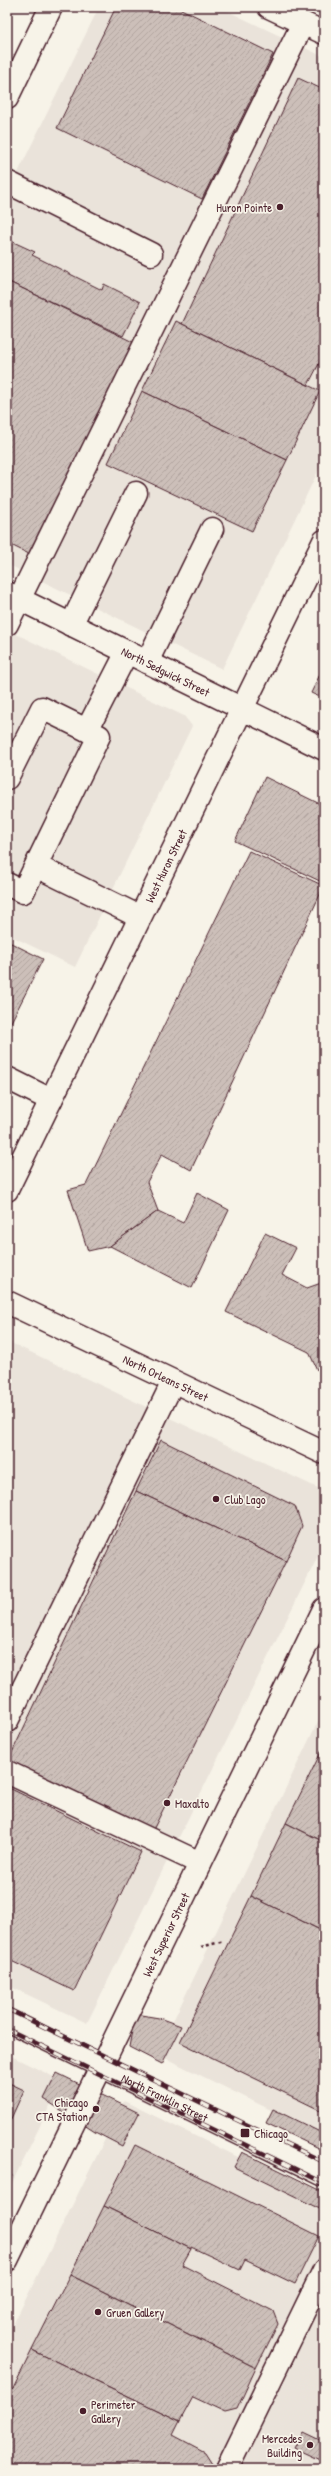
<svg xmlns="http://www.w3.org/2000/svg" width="331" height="2476" viewBox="0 0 331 2476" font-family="'Patrick Hand',sans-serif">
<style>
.built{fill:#eae3da}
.building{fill:url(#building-hatch);stroke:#4a1f2b}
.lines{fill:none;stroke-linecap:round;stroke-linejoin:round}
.minor-casing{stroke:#4a1f2b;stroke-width:25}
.major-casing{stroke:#4a1f2b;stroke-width:25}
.path{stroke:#4a1f2b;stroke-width:2.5;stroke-dasharray:3 3;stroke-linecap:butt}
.minor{stroke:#f7f3e8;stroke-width:22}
.major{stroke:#f7f3e8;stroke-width:22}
.rail-casing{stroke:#4a1f2b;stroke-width:4.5}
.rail{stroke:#f7f3e8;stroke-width:3;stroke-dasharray:9;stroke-linecap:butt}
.poi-dot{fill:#4a1f2b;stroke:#f7f3e8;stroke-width:1.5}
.labels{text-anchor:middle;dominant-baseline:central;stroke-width:3.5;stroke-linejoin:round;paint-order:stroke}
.poi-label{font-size:12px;fill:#4a1f2b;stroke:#f7f3e8;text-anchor:start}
.street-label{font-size:12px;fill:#4a1f2b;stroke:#f7f3e8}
</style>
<defs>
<pattern id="building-hatch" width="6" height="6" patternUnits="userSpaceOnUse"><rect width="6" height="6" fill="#ccbfb9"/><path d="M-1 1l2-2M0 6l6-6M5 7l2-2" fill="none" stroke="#b1a49f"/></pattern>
</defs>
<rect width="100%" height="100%" fill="#f7f3e8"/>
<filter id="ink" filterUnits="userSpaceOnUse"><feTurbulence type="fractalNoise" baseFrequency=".025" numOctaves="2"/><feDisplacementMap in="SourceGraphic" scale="8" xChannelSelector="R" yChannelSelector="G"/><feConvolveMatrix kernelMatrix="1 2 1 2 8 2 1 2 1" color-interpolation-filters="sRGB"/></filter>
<g filter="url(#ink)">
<g class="built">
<path d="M99,7h120l105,50v402l-102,210 -215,-105v-369z"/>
<path d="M8,630l176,86 8,10 -117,241 -68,-33z"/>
<path d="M7,1341l317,150v53l-237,479 -80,-38z"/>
<path d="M324,1709v427l-167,-82z"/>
<path d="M7,2054l55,27 -55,112z"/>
<path d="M124,2101l200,98v270h-317v-132z"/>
</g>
<g class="building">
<path d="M116,7h61l96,47 -71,145 -145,-71z"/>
<path d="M298,78l26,12v269l-2,-1 -14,27 -126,-61z"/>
<path d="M9,240l26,12 -3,3 70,35 2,-6 36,18 -17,34 -116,-55v-36z"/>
<path d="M7,281l128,62 -104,212 -24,-12z"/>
<path d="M176,321l144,70 -33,69 -145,-69z"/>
<path d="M142,391l145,69 -35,71 -144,-68z"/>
<path d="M324,666v33l-13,-6z"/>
<path d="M265,777l59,29v77l-89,-42z"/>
<path d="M249,851l75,35 -133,284 -29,-16 -15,28 11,29 -48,35 -22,5 -20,-61 18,-5z"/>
<path d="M7,941l36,18 -36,71z"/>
<path d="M197,1193l32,17 -37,78 -82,-42 48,-35 25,12z"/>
<path d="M265,1233l31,15 -14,27 25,13 17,-6v86l-7,2 -8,-18 -83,-40z"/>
<path d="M161,1440l134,66 7,20 -16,35 -150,-70z"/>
<path d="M136,1491l150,70 -135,273 -144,-71z"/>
<path d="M324,1746v96l-38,-19z"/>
<path d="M7,1787l134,65 -67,139 -67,-32z"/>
<path d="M286,1823l38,19v90l-73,-36z"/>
<path d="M251,1896l73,36v180l-144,-70z"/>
<path d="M135,2014l24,4 22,8 -19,38 -33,-17z"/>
<path d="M57,2073l82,40 -17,33 -27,-14 -51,-33z"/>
<path d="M7,2082l17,8 -15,33 -2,-1z"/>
<path d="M273,2109l51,25v17l-58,-28z"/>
<path d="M135,2145l184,91 -24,48 -50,-24 -5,10 -49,-23v2l-87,-43z"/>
<path d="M242,2152l82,40v19l-90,-44z"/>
<path d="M104,2206l87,43 -9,16 91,46 5,13 -22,44 -186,-93z"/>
<path d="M70,2275l186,93 -19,41 -12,3 -32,-15 -13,24 -148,-71z"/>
<path d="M32,2350l148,71 -7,14 32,17 7,11 -3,6h-196l-6,-3v-65z"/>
<path d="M303,2432l21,10v20l-30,-14z"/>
</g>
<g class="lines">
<defs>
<g id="minor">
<path d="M269,7l55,26"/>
<path d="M7,98l44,-91"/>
<path d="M7,182l144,72"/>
<path id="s1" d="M7,593l317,156"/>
<path d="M7,624l296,-601"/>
<path d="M71,625l65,-132"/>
<path d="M147,662l65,-133"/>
<path d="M87,730l40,-78"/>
<path d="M7,778l35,-70 57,28 -76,156 -16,-8"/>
<path d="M36,866l104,51"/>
<path d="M7,1078l44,22"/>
<path id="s2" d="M7,1190l317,-649"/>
<path d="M7,1721l166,-339"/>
<path d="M7,1772l193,91"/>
<path id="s3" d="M7,2020l317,155"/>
<path id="s4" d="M7,2260l317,-651"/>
<path d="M227,2469l97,-199"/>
</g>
<g id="major">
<path id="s5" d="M7,1302l317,151"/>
</g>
</defs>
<use href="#minor" class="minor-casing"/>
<use href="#major" class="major-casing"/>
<g class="path">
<path d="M201,1947l23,-6"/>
<path d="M7,2178l6,-2"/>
</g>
<use href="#minor" class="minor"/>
<use href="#major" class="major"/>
<defs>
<g id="rail">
<path d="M7,2009l317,153"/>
<path d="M7,2029l317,154"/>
</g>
</defs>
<use href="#rail" class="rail-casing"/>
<use href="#rail" class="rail"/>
</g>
</g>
<g class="poi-dot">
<circle cx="280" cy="207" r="4"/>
<circle cx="216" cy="1499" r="4"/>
<circle cx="167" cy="1803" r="4"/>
<circle cx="96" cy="2109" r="4"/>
<rect x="240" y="2128" width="10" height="10" rx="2"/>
<circle cx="98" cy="2312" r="4"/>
<circle cx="83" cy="2411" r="4"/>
<circle cx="310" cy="2445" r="4"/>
</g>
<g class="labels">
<g class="poi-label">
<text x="272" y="207" text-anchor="end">Huron Pointe</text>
<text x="224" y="1499">Club Lago</text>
<text x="175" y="1803">Maxalto</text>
<text x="88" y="2102" text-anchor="end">Chicago<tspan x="88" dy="14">CTA Station</tspan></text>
<text x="254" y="2133">Chicago</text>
<text x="106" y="2312">Gruen Gallery</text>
<text x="91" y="2404">Perimeter<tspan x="91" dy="14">Gallery</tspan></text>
<text x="302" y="2438" text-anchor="end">Mercedes<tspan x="302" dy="14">Building</tspan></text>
</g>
<g class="street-label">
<text stroke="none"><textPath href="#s1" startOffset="177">North Sedgwick Street</textPath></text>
<text stroke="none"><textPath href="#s2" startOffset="361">West Huron Street</textPath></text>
<text stroke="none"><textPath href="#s5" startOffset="176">North Orleans Street</textPath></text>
<text stroke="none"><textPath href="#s4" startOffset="362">West Superior Street</textPath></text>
<text stroke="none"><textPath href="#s3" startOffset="176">North Franklin Street</textPath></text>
</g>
</g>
<rect width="331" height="2476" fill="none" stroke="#f7f3e8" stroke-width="24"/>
<rect x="12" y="12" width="307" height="2452" fill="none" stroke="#4a1f2b" stroke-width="1.5" filter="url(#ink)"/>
</svg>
